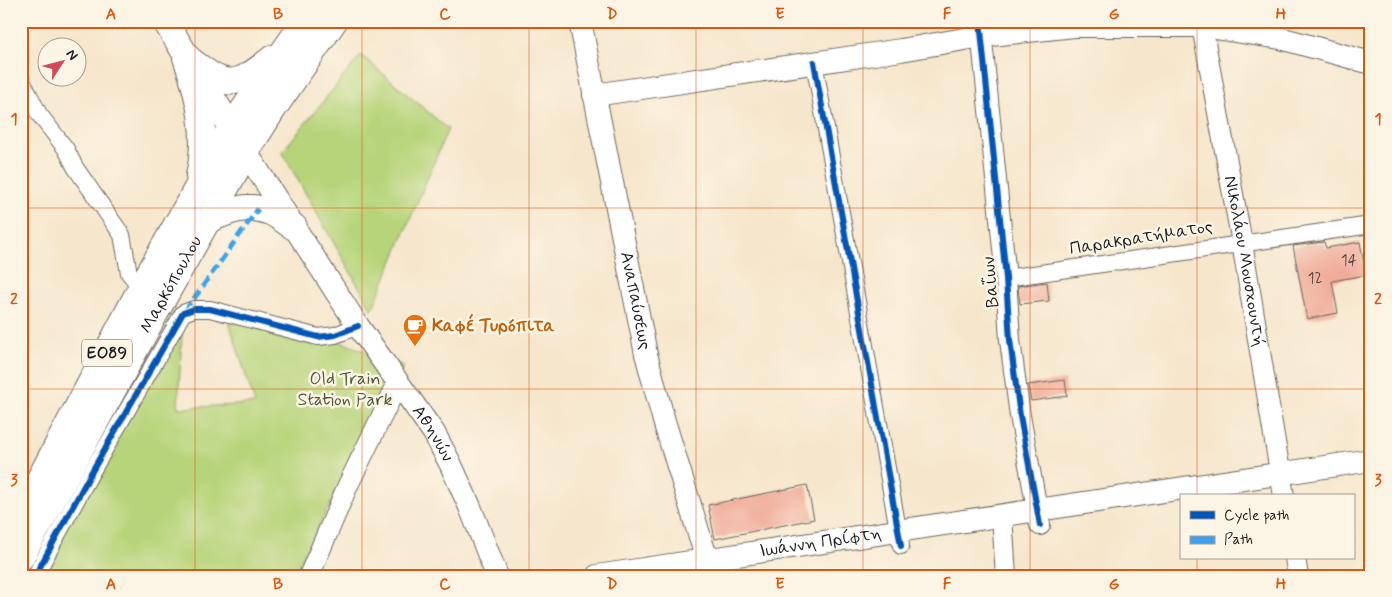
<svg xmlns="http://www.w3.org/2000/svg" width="1392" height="597" viewBox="0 0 1392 597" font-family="Mynerve,sans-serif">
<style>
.green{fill:#b7d47a;stroke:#6a784b}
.building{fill:#f0a996}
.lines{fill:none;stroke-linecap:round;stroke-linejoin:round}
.minor-casing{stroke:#68635a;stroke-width:18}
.tertiary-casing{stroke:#68635a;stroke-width:22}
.secondary-casing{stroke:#68635a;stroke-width:24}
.primary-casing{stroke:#68635a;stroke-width:27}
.trunk-casing{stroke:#68635a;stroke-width:28}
.minor{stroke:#fff;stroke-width:16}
.tertiary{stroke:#fff;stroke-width:20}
.secondary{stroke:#fff;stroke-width:22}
.primary{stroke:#fff;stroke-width:25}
.trunk{stroke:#fff;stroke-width:26}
.quiet{stroke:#3da2ea;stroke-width:5;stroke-dasharray:10 5;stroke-linecap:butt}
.cycleway-casing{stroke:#fcf5e5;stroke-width:9}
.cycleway{stroke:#0057b8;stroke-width:6}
.grid{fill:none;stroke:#de560d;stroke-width:1;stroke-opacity:0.55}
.labels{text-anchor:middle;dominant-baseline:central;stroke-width:5;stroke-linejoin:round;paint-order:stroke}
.number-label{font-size:15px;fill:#513f3a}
.shield{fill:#fcf5e5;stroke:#5f5d58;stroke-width:1}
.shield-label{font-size:16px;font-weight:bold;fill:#1c1c1c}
.street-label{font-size:18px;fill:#1c1c1c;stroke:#fcf5e5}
.food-label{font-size:18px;font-weight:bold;fill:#c56008;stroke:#fcf5e5;text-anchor:start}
.park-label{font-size:18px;fill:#525c3d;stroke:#fcf5e5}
.neatline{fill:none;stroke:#de560d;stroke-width:2}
.grid-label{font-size:16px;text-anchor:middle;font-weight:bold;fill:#de560d}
</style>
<rect width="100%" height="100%" fill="#fcf5e5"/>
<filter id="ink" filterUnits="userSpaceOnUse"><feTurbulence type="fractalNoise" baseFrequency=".02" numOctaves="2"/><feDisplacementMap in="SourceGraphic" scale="10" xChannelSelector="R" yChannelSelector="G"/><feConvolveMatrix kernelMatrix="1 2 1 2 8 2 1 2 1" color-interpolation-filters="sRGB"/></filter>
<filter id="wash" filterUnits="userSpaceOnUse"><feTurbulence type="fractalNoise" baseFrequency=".0096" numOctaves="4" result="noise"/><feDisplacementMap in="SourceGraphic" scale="20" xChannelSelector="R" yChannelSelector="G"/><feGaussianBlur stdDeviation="1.12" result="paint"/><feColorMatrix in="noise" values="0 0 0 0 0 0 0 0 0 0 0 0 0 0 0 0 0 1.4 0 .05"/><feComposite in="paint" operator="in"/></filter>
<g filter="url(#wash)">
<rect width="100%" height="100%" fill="#f6e6cc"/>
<g class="green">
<path d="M361,55l87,74 -76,181 -90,-158z"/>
<path d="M183,313l-5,95 77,-4 -27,-85 97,17 79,30 -112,210h-255z"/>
</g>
<g id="blocks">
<g class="building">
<path d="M1324,242l2,6 34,-6 6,33 -34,6 6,32 -31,6 -14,-73z"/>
<path d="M1047,282l2,19 -29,3 -2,-18z"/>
<path d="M1065,380l2,16 -36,5 -3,-16z"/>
<path d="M807,485l7,34 -99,20 -7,-34z"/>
</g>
</g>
</g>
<g filter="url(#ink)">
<use href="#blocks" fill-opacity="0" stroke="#68635a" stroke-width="1"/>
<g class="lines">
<defs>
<g id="minor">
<path d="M814,62l87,484"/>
<path d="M21,79l18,35 27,35 9,18 47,68 7,38 12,15"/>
<path d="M1006,278l365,-53"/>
<path d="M35,576l56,-103 92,-160 11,-4h16l108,28 17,-2 23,-9"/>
</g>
<g id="tertiary">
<path d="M980,21l26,257 4,62 10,76 20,109"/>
<path id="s1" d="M1202,26l40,217 42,253"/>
<path d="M1002,515l4,61"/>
<path d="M1295,558l3,18"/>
<path d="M309,576l39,-91 50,-102"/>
</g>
<g id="secondary">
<path id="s2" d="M580,21l66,333 18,67 48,155"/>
<path d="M594,95l307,-45 81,-14 92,-10h128l78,12 91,25"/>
<path id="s3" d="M246,152l112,174 76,107 16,30 20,44 27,69"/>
<path id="s4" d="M597,576l774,-116"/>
</g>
<path id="primary" d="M165,21l76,123"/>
<g id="trunk">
<path d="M186,57c13,39 23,78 13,119"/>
<path d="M186,57c40,31 46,34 87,1"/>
<path d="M208,220c20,-9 40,-17 62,-8 8,3 16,10 24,15"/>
<path d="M21,514l120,-226 90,-160 74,-107"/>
<path id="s5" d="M21,557l142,-258 83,-147 27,-43 61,-88"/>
</g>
</defs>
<use href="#minor" class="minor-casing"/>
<use href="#tertiary" class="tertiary-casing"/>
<use href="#secondary" class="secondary-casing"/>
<use href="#primary" class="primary-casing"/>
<use href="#trunk" class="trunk-casing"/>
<use href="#minor" class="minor"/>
<use href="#tertiary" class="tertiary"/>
<use href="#secondary" class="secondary"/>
<use href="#primary" class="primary"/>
<use href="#trunk" class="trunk"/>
<path class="quiet" d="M185,311l73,-102"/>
<defs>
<g id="cycleway">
<path d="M980,21l26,257 4,62 10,76 20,109"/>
<path d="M814,62l87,484"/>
<path d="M35,576l56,-103 92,-160 11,-4h16l108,28 17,-2 23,-9"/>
</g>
</defs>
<use href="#cycleway" class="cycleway-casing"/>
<use href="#cycleway" class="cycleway"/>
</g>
</g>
<path class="grid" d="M195,21v555M362,21v555M529,21v555M696,21v555M863,21v555M1030,21v555M1197,21v475M21,208h1350M21,389h1350M1197,558v18"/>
<defs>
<symbol id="cafe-pin" viewBox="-11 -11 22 30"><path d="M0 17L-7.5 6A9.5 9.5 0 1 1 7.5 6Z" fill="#e8710a" stroke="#fcf5e5"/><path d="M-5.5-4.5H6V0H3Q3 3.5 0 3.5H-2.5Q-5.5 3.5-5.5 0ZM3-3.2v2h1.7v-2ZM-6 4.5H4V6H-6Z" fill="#fff"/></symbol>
</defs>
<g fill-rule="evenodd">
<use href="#cafe-pin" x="401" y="312" width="28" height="38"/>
</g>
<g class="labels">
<g class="number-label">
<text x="1349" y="261">14</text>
<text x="1315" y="279">12</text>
</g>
<rect class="shield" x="82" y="339.5" width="50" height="27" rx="4"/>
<g class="shield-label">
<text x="107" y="353">ΕΟ89</text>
</g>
<g class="street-label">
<text transform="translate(1141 238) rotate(-9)">Παρακρατήματος</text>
<text stroke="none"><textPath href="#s1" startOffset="239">Νικολάου Μουσχουντή</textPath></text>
<text transform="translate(991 282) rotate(-95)">Βαΐων</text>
<text stroke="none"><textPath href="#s5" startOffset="311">Μαρκόπουλου</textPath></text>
<text stroke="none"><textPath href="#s2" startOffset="285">Αναπαύσεως</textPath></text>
<text stroke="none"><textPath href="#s3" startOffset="338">Αθηνών</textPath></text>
<text stroke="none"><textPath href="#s4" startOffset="226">Ιωάννη Πρίφτη</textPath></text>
</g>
<g class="food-label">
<text x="432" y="326">Καφέ Τυρóπιτα</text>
</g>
<g class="park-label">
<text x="345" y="379">Old Train<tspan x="345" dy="21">Station Park</tspan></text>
</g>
</g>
<rect width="1392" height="597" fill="none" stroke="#fcf5e5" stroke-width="55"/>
<rect x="1180" y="494" width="175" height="65" fill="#fcf5e5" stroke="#a29e95"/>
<rect x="1190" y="511" width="25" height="8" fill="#0057b8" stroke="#a29e95"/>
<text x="1224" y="520" font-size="15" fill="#1c1c1c">Cycle path</text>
<rect x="1190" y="536" width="25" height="8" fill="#3da2ea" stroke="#a29e95"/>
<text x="1224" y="544" font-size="15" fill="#1c1c1c">Path</text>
<g transform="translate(62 62) rotate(54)"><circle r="24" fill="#fcf5e5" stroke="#a29e95"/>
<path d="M0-4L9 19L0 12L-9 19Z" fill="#d1495b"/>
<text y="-8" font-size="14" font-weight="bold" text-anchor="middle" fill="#1c1c1c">N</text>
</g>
<rect x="28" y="28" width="1336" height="542" class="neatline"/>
<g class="grid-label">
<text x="111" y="19">A</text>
<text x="278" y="19">B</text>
<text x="445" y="19">C</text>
<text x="612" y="19">D</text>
<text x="780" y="19">E</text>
<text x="947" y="19">F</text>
<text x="1114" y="19">G</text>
<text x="1281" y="19">H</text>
<text x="14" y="124">1</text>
<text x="1378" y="124">1</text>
<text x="14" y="304">2</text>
<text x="1378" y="304">2</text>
<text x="14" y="485">3</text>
<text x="1378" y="485">3</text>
<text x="111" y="589">A</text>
<text x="278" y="589">B</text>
<text x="445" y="589">C</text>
<text x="612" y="589">D</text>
<text x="780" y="589">E</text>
<text x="947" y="589">F</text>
<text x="1114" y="589">G</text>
<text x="1281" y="589">H</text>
</g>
</svg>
